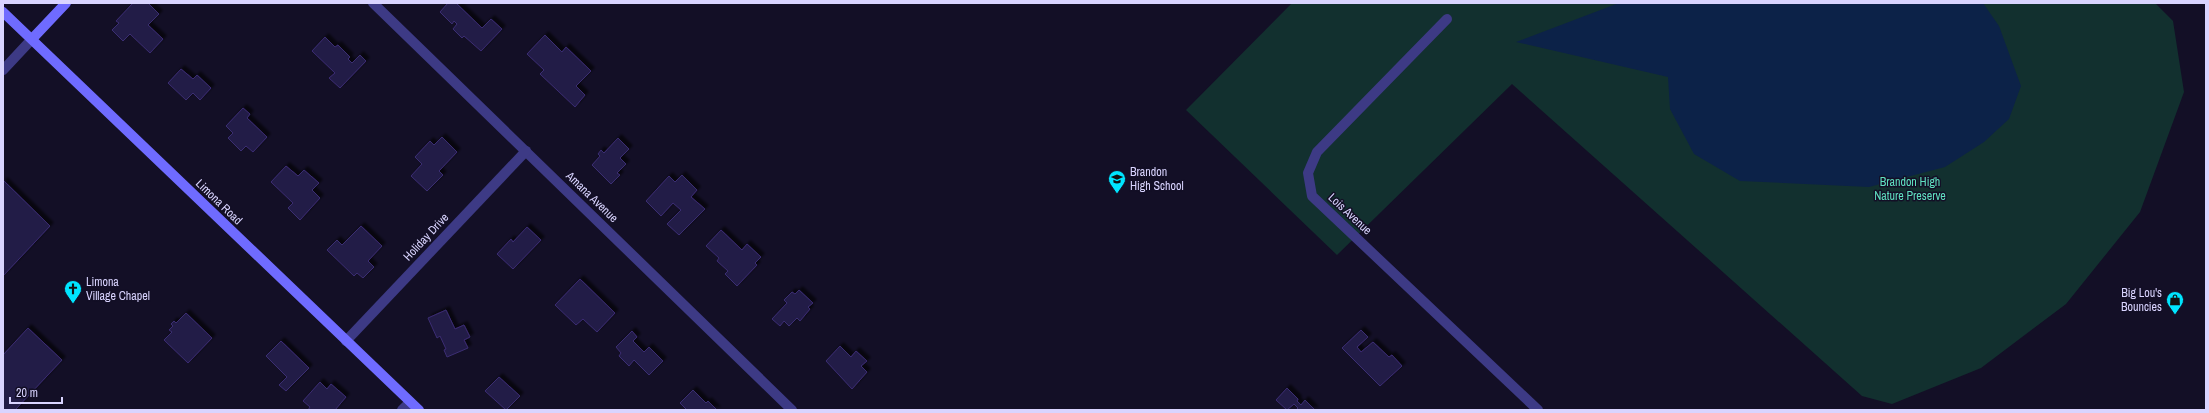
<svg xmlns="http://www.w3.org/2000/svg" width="2209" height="413" viewBox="0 0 2209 413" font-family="'Archivo Narrow',sans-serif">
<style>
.green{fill:#12302f}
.water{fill:#0c2248}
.building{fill:#241b47;stroke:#3b2d73;filter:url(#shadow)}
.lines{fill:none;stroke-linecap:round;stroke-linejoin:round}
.street{stroke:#3d3a85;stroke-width:10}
.secondary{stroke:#6f6bff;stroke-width:10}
.labels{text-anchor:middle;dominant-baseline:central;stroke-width:3;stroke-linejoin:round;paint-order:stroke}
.poi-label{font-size:12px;fill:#d9d4ff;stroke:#130f26;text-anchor:start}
.park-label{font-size:12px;fill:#5fe0c0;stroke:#130f26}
.street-label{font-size:12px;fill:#d9d4ff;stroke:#130f26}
</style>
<defs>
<filter id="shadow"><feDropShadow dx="3.5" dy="-3.5" stdDeviation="1" flood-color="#0009"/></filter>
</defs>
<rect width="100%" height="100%" fill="#130f26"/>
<path class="green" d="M1292,3h863l18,18 11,71 -44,120 -74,92 -85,64 -89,36 -30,-8 -350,-312 -175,171 -151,-145z"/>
<path class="water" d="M1619,3h364l16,23 22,60 -12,33 -25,23 -39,25 -76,20 -129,-6 -46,-27 -24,-45 -2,-32 -152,-35z"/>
<g class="building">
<path d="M133,3h15l11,11 -11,11 15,14 -13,14 -20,-19 -7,7 -11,-11 7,-7 -3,-2z"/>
<path d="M448,3h8l26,25 9,-9 11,10 -21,22 -17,-15 -2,2 -9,-9 4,-5 -3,-3 -2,3 -12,-12z"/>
<path d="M545,35l17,17 4,-5 25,24 -15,15 9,9 -10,12 -35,-33 4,-4 -17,-16z"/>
<path d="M325,37l10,10 3,-2 12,12 -2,2 4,4 8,-8 6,6 -26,27 -11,-10 6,-5 -23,-22z"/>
<path d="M181,69l12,10 4,-4 14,13 -11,12 -7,-7 -7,7 -18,-17z"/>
<path d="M243,108l7,6 -3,4 20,19 -14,15 -7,-6 -5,5 -13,-13 5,-5 -7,-7z"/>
<path d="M442,137l15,15 -18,19 4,4 -16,16 -16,-15 11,-12 -7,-7 15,-16 4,4z"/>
<path d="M618,138l11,11 -9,9 6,6 -9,9 3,2 -9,9 -19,-19 8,-9 -2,-2 3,-4 3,3z"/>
<path d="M286,166l12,10 6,-6 15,13 -7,7 8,8 -20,22 -12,-12 5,-5 -22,-21z"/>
<path d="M682,175l15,15 -6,7 14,12 -26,26 -12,-11 14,-14 -8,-7 -12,13 -15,-15 23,-25 6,6z"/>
<path d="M4,181l46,45 -47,50v-94z"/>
<path d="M361,226l21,20 -14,15 6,6 -11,11 -6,-5 -3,3 -27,-26 10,-10 5,5z"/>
<path d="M527,227l14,13 -28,29 -16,-15 14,-15 2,3z"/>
<path d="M721,230l21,20 5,-6 14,13 -6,6 2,2 -20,21 -12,-12 3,-3 -11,-10 2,-3 -13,-12z"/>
<path d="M580,279l35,34 -18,19 -14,-13 -7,6 -21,-20z"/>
<path d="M799,290l14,13 -5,4 2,2 -10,12 -3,-3 -8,8 -5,-5 -4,5 -8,-7 15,-16 -3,-3 8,-8 3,2z"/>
<path d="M446,310l9,19 9,-4 6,12 -6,3 4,8 -21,9 -3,-7 2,-1 -6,-13 -3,2 -9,-20z"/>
<path d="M186,313l26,25 -24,25 -24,-23 8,-8 -3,-2 4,-4 -2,-2 3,-3 2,2z"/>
<path d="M28,328l34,32 -47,50h-12v-55z"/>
<path d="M1361,330l7,7 -11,10 4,5 12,-10 16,15 3,-2 10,11 -22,20 -38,-38z"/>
<path d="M632,331l5,6 -4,4 11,11 5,-5 14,14 -14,14 -15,-15 -5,6 -10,-10 2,-3 -5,-6z"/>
<path d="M281,341l28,27 -23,23 -7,-6 8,-8 -21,-21z"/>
<path d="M840,346l11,11 5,-6 11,10 -6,5 6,6 -15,17 -26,-28z"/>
<path d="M499,377l21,19 -14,14 -21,-19z"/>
<path d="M320,382l7,7 4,-5 15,13 -11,13h-27l2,-3 -7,-6z"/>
<path d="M1287,388l11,11 -1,2 4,4 4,-5 10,10h-19l2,-2 -4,-4 -7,6 -11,-10z"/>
<path d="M693,390l13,13 2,-2 9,9h-30l-7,-7z"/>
</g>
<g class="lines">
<g class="street">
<path d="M373,3l419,407"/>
<path d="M1447,19l-130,133 -9,21 4,23 226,214"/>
<path d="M3,70l29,-31"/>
<path d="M346,341l180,-190"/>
<path d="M402,410l8,-8"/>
</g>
<g class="secondary">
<path d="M3,12l416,398"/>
<path d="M32,39l34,-36"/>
</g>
</g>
<defs>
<symbol id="school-pin" viewBox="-11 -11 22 30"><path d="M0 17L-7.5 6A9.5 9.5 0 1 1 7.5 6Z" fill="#00e5ff" stroke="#130f26"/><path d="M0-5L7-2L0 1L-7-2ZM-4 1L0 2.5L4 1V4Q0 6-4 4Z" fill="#111"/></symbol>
<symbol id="church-pin" viewBox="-11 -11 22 30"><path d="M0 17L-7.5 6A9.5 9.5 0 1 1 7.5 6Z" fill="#00e5ff" stroke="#130f26"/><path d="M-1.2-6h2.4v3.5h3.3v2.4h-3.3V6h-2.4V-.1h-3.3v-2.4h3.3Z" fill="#111"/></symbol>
<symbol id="shop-pin" viewBox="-11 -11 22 30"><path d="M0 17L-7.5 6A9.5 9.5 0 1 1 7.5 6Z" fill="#00e5ff" stroke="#130f26"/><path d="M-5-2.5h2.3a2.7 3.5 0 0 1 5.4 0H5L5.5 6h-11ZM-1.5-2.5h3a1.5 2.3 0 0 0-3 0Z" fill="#111"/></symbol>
</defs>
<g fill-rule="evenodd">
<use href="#school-pin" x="1107" y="169" width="20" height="27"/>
<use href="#church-pin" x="63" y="279" width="20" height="27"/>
<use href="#shop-pin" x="2165" y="290" width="20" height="27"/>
</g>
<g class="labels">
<g class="poi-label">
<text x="1130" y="172">Brandon<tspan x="1130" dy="14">High School</tspan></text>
<text x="86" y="282">Limona<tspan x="86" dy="14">Village Chapel</tspan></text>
<text x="2162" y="293" text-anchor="end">Big Lou's<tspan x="2162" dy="14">Bouncies</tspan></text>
</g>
<g class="park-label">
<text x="1910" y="182">Brandon High<tspan x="1910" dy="14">Nature Preserve</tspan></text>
</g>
<g class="street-label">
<text transform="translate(592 197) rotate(44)">Amana Avenue</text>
<text transform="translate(219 202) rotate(44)">Limona Road</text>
<text transform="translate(1350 214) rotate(43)">Lois Avenue</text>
<text transform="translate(426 237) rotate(-47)">Holiday Drive</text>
</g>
</g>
<rect width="2209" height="413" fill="none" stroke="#d9d4ff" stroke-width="8"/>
<path d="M10 397v6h52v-6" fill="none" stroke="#d9d4ff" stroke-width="2"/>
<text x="16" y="397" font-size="12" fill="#d9d4ff" stroke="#130f26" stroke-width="3" paint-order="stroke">20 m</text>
</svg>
